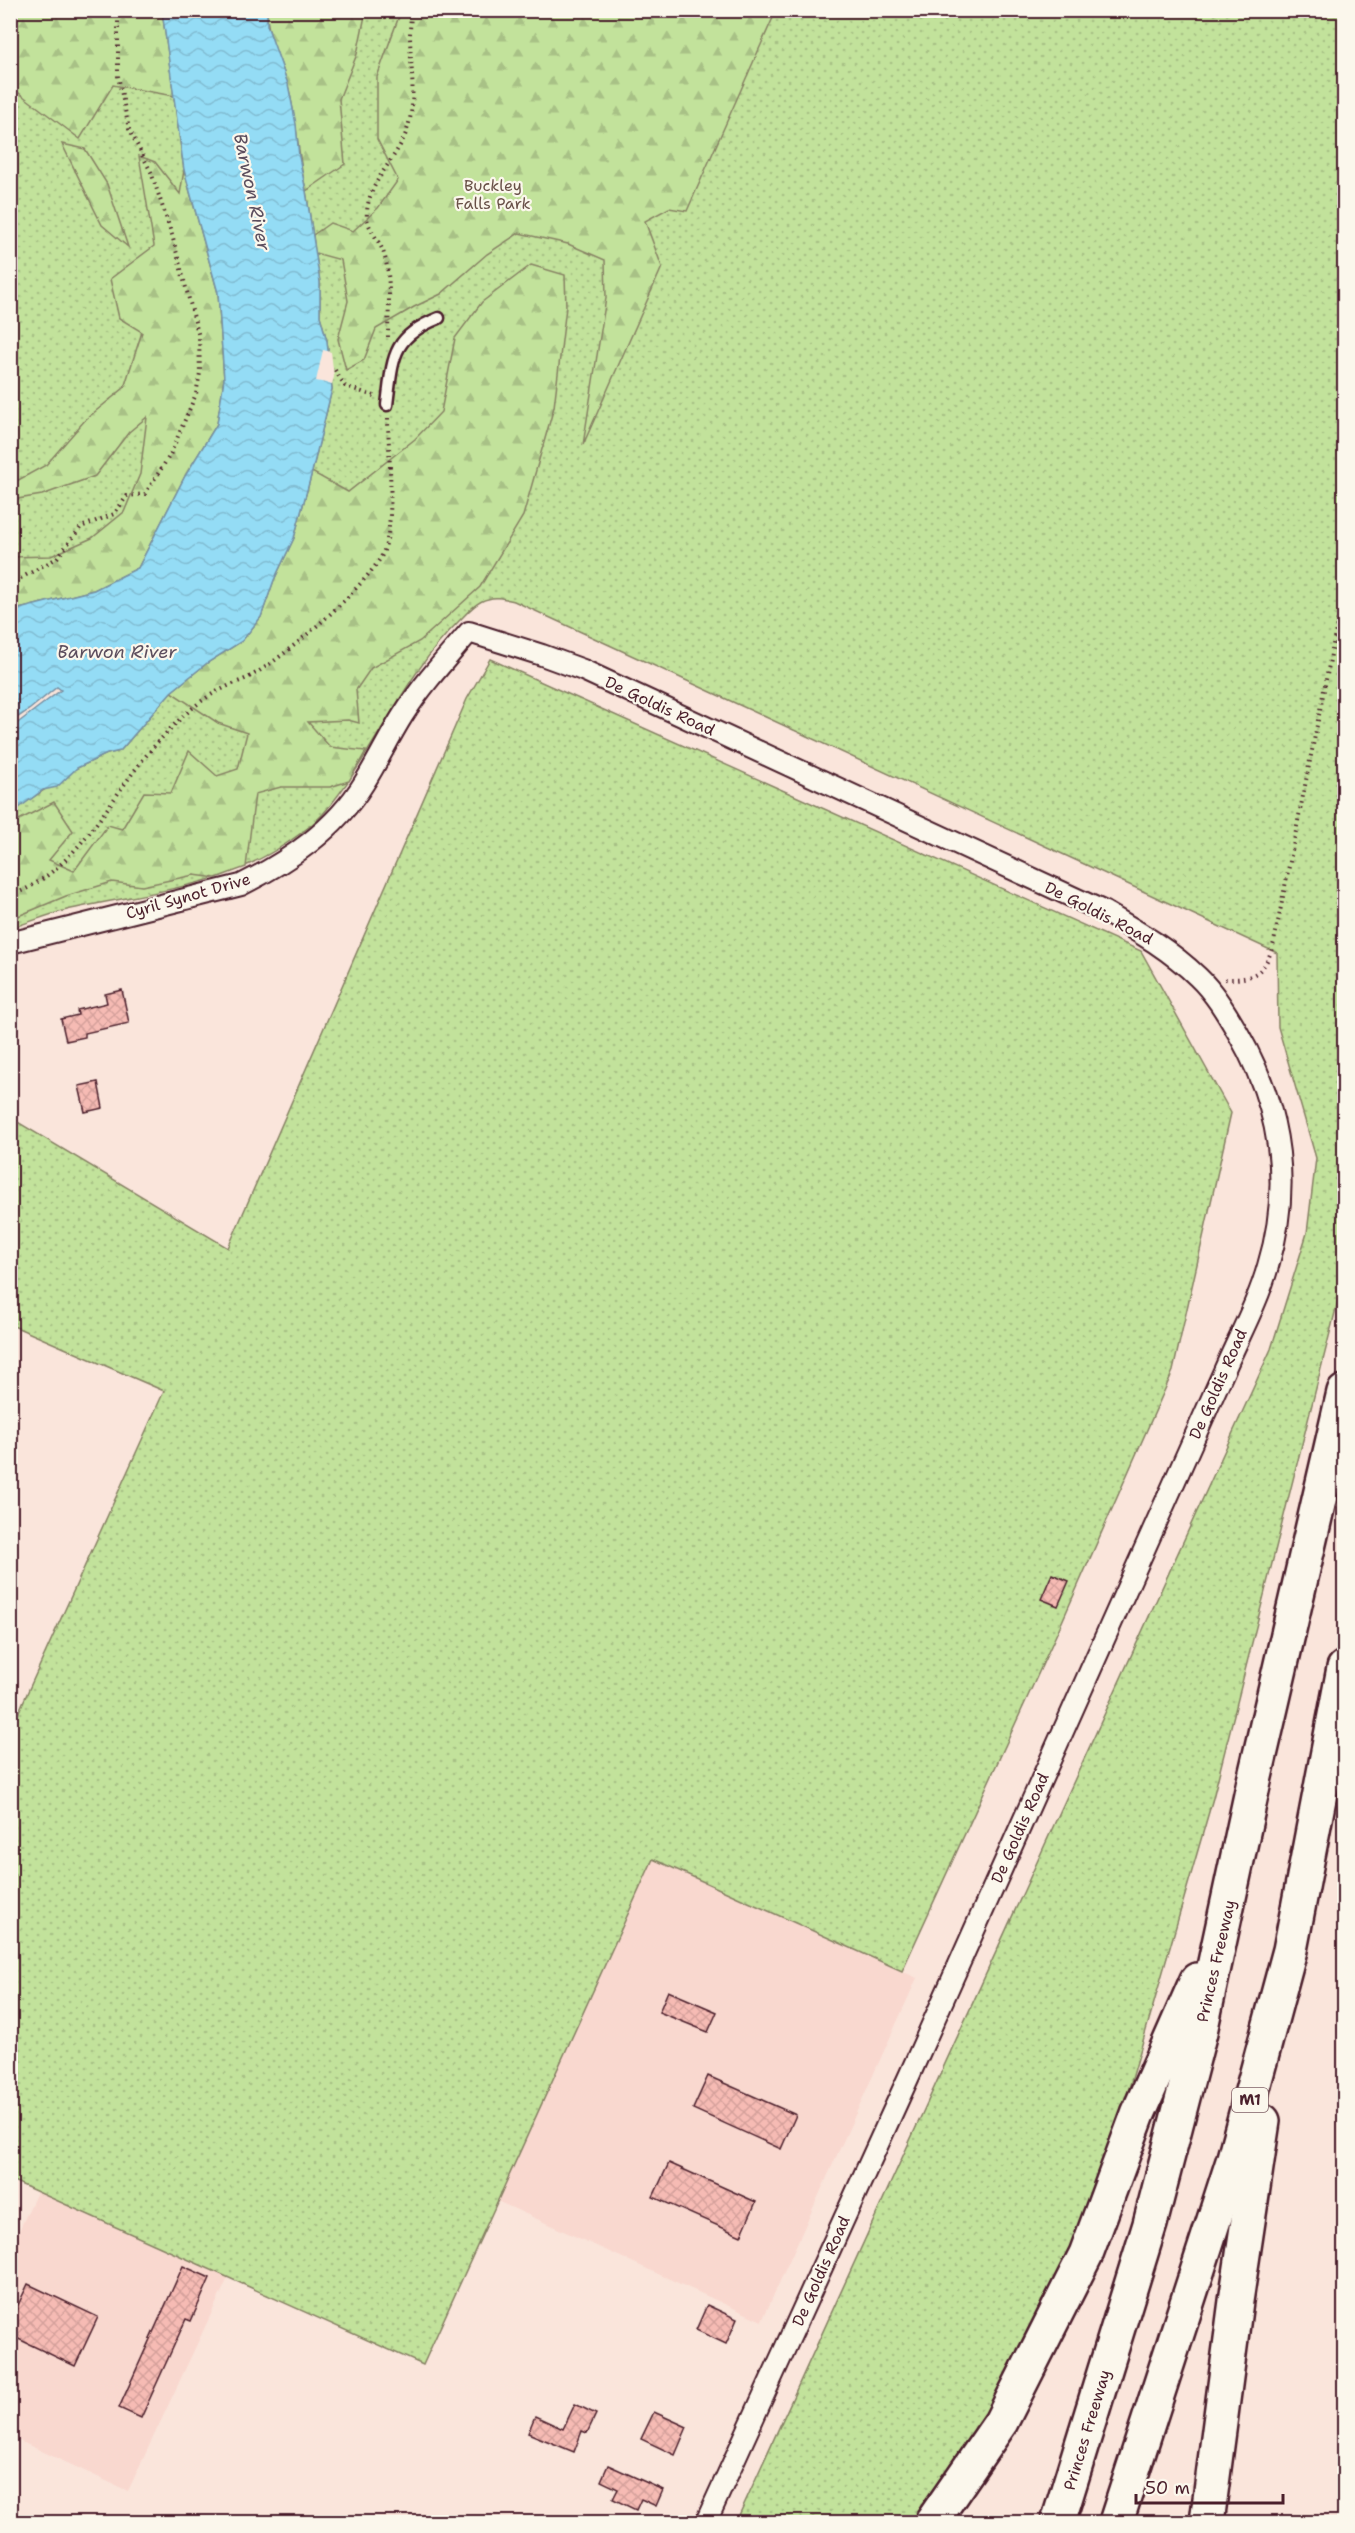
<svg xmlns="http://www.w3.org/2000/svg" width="1355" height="2533" viewBox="0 0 1355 2533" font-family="'Shantell Sans',sans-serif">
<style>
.built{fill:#f9d8cf}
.grass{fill:url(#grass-dots);stroke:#868063;stroke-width:1.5}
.forest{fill:url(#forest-firs);stroke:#868063;stroke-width:1.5}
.water{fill:url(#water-waves);stroke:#7690a4;stroke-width:1.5}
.pier{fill:#fae5db}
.building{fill:url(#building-cross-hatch);stroke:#4a1f2b;stroke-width:1.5}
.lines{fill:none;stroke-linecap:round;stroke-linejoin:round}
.service-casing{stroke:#4a1f2b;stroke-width:15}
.minor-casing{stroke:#4a1f2b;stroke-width:24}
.motorway-casing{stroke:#4a1f2b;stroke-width:38}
.path{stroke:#4a1f2b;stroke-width:4;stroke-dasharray:1.5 4.5;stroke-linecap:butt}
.service{stroke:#fbf7ec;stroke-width:10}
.minor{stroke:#fbf7ec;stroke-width:20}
.motorway{stroke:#fbf7ec;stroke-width:33}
.labels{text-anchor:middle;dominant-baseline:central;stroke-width:4.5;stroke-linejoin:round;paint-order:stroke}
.shield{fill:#fbf7ec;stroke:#7f6065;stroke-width:1.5}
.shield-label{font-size:15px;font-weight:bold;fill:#4a1f2b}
.park-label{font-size:16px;fill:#685047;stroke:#fbf7ec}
.street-label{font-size:16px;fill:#4a1f2b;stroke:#fbf7ec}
.water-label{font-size:18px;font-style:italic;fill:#5c4e5e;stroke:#fbf7ec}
</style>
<defs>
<pattern id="grass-dots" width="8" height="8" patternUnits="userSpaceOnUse" patternTransform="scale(1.5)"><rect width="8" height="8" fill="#c2e29b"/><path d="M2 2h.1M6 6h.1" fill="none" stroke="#a8c186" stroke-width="1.8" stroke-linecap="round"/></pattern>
<pattern id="forest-firs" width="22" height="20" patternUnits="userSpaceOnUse" patternTransform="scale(1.5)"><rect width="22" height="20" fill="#c2e29b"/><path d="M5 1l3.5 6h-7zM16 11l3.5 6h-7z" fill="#a8c186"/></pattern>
<pattern id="water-waves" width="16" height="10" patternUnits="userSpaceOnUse" patternTransform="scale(1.5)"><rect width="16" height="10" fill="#94dcf5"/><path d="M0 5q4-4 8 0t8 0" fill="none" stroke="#81bcd2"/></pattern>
<pattern id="building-cross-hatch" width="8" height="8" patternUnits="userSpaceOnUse" patternTransform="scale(1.5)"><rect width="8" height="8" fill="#f6bbb4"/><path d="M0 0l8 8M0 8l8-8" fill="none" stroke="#d4a09b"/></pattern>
</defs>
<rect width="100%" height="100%" fill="#fae5db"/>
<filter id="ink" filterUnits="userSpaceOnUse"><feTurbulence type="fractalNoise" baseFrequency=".0167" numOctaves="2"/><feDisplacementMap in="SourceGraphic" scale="12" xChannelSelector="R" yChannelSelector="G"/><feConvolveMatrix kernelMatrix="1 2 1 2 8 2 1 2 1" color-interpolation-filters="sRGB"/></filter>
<g filter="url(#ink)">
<g class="built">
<path d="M653,1859l264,119 -155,343 -265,-120z"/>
<path d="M37,2192l191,86 -100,213 -117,-54v-189z"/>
</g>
<g class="grass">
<path d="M11,11h151l22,159 34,123 -33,183 -47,92 -127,43z"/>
<path d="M267,11h1077v1266l-131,521 -81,281 -55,160 -92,188 -64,95h-185l535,-1173 36,-116 9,-75 -38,-131 -1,-74 -763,-352c-9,-2 -17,-5 -26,-2 -11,2 -21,14 -29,22 -57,56 -84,133 -136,193 -10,11 -24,21 -36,29 -69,46 -137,48 -216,66 -20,4 -40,13 -60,19l-1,-115 67,-45 30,-14 13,-3 51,-59 36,-29 67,-83 20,-42 18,-66 20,-83 -5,-48 -7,-25v-34l-14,-91z"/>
<path d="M490,659l651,292 90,162 -58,258 -112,253 -159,347 -249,-112 -230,506 -412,-185v-451l153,-338 -153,-66v-207l217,130 239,-549z"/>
</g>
<g class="forest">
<path d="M11,11h151l12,85 -61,-11 -33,54 -69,-52z"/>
<path d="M267,11h99l-9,43 -18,45 6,65 -39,27c-8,-35 -9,-71 -18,-105 -6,-25 -22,-50 -21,-75z"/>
<path d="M405,11h371l-89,200 -18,-3 -24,13 17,46 -79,178 23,-147 -1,-38 -37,-16 -49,-11 -32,21 -46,40 -27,13 -38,22 -12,31 -18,10 -8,-31 10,-38 -7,-41 -26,-7 -2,-18 17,-12 23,8 25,-23 20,-28 -21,-41v-62l21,-58z"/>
<path d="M62,144l23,5 22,35 21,63 -26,-22z"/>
<path d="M139,156l16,6 25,32 4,-24 34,123 6,86 -7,45 -32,52 -47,92 -44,22 -83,21v-54l40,-1 41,-18 32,-26 16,-38 7,-57 -18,15 -34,44 -53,19 -31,5v-16l35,-19 40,-46 38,-31 18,-56 -23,-14 -9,-39 44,-33z"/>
<path d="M531,265l34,10 1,32 -12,100 -31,109 -43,71 -60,54 -49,27 -15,22 3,33 -11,-3 -40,2 22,25 36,4 -17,30 -19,6h-49l-26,7 -9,73 -30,11 -22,-3 -52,11 -30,-4 -46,14 -55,23v-95l43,-22 19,29 -24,29 25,11 34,-46 14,4 22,-37 27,1 18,-42 28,25 21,-7 9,-36 -29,-10 -47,-31 36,-29 35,-22 19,-24 13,-37 20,-42 18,-66 36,20 67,-53 26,-27 14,-74 27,-36z"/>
</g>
<path class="water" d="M162,11h105v14l21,59 8,40 3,33 7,34 14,91v34l7,25 5,48 -20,83 -18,66 -20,42 -13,37 -19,24 -35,22 -36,29 -51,59 -13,3 -30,14 -20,19 -14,3 -32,24v-86l50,-38 -4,-3 -27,22 -19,13v-111l83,-21 44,-22 47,-92 32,-52 7,-45 -6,-86 -34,-123z"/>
<path class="pier" d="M323,350l8,2 3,25 -2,7 -16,-3z"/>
<g class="building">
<path d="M122,990l7,33 -44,10v4l-19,4 -5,-22 17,-4 -1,-5 30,-7 -2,-9z"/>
<path d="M98,1082l5,26 -18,4 -6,-26z"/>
<path d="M1052,1574l17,7 -11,25 -17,-7z"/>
<path d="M668,1991l49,21 -9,20 -49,-20z"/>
<path d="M708,2076l88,39 -15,34 -88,-40z"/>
<path d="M669,2163l87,39 -15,34 -88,-39z"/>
<path d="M183,2266l27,12 -19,43 -5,-2 -45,99 -22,-10z"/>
<path d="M28,2284l70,33 -23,49 -65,-31v-13z"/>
<path d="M707,2305l30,14 -11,25 -30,-14z"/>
<path d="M575,2404l21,10 -9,19 -5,-2 -8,21 -46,-19 7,-17 28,13z"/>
<path d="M654,2412l33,15 -12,28 -34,-16z"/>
<path d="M608,2465l55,25 -7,16 -15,-7 -5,11 -23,-11 5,-10 -17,-8z"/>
</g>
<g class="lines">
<defs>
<path id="service" d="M387,405c6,-47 4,-68 52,-87"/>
<path id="minor" d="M10,943l231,-58c48,-24 94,-55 123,-102 14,-22 25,-46 39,-68 19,-30 43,-56 66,-83l73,23 41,15 522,242c34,20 65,38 93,65 16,15 29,37 40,56 42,73 55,150 30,233 -10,36 -29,70 -44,105l-314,703 -204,448"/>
<g id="motorway">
<path d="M932,2522l69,-100 85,-168 52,-140 59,-134"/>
<path d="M1058,2522l92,-298 50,-192 54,-251 90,-389"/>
<path d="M1116,2522l118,-364 56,-208 54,-282"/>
<path d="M1207,2522l29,-221 27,-180"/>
</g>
</defs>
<use href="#service" class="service-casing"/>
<use href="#minor" class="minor-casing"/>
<use href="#motorway" class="motorway-casing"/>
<g class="path">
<path d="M388,337c0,-27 4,-57 -4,-83 -4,-14 -19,-27 -17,-42 2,-32 31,-54 40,-82 13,-39 -2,-80 5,-120"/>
<path d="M335,370l10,16 29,10"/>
<path d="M10,584l47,-26 24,-31 33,-13 13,-18 18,-2 25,-39 26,-61 4,-21 -1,-36 -27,-102 -21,-63 -22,-43 -11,-53v-66"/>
<path d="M10,896c72,-27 100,-103 149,-155 17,-19 39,-41 63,-52 9,-5 20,-8 29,-13 33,-18 111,-86 130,-119 16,-29 7,-105 7,-140"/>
<path d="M1225,979c31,1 41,-8 49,-37l70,-353"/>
</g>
<use href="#service" class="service"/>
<use href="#minor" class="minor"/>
<use href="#motorway" class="motorway"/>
</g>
</g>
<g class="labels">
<rect class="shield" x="1232" y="2088" width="36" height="24" rx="4.5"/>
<g class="shield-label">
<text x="1250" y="2100">M1</text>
</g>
<g class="park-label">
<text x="493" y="185">Buckley<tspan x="493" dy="18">Falls Park</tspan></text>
</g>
<g class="street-label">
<text transform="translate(660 706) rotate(25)">De Goldis Road</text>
<text transform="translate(188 896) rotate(-16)">Cyril Synot Drive</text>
<text transform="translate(1099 913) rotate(27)">De Goldis Road</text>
<text transform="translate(1218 1384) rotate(-66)">De Goldis Road</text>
<text transform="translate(1020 1828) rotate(-66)">De Goldis Road</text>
<text transform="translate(1216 1961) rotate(-77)">Princes Freeway</text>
<text transform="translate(821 2271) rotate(-66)">De Goldis Road</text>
<text transform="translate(1087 2430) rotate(-73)">Princes Freeway</text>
</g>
<g class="water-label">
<text transform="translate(252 192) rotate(78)">Barwon River</text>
<text x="117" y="652">Barwon River</text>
</g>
</g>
<rect width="1355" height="2533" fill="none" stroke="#fbf7ec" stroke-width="36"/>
<rect x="18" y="18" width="1319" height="2497" fill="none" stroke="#4a1f2b" stroke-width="2" filter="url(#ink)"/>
<path d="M1136 2494v9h147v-9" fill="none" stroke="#4a1f2b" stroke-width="3"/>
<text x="1145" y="2494" font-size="18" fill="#4a1f2b" stroke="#fbf7ec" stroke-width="4.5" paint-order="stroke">50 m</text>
</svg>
